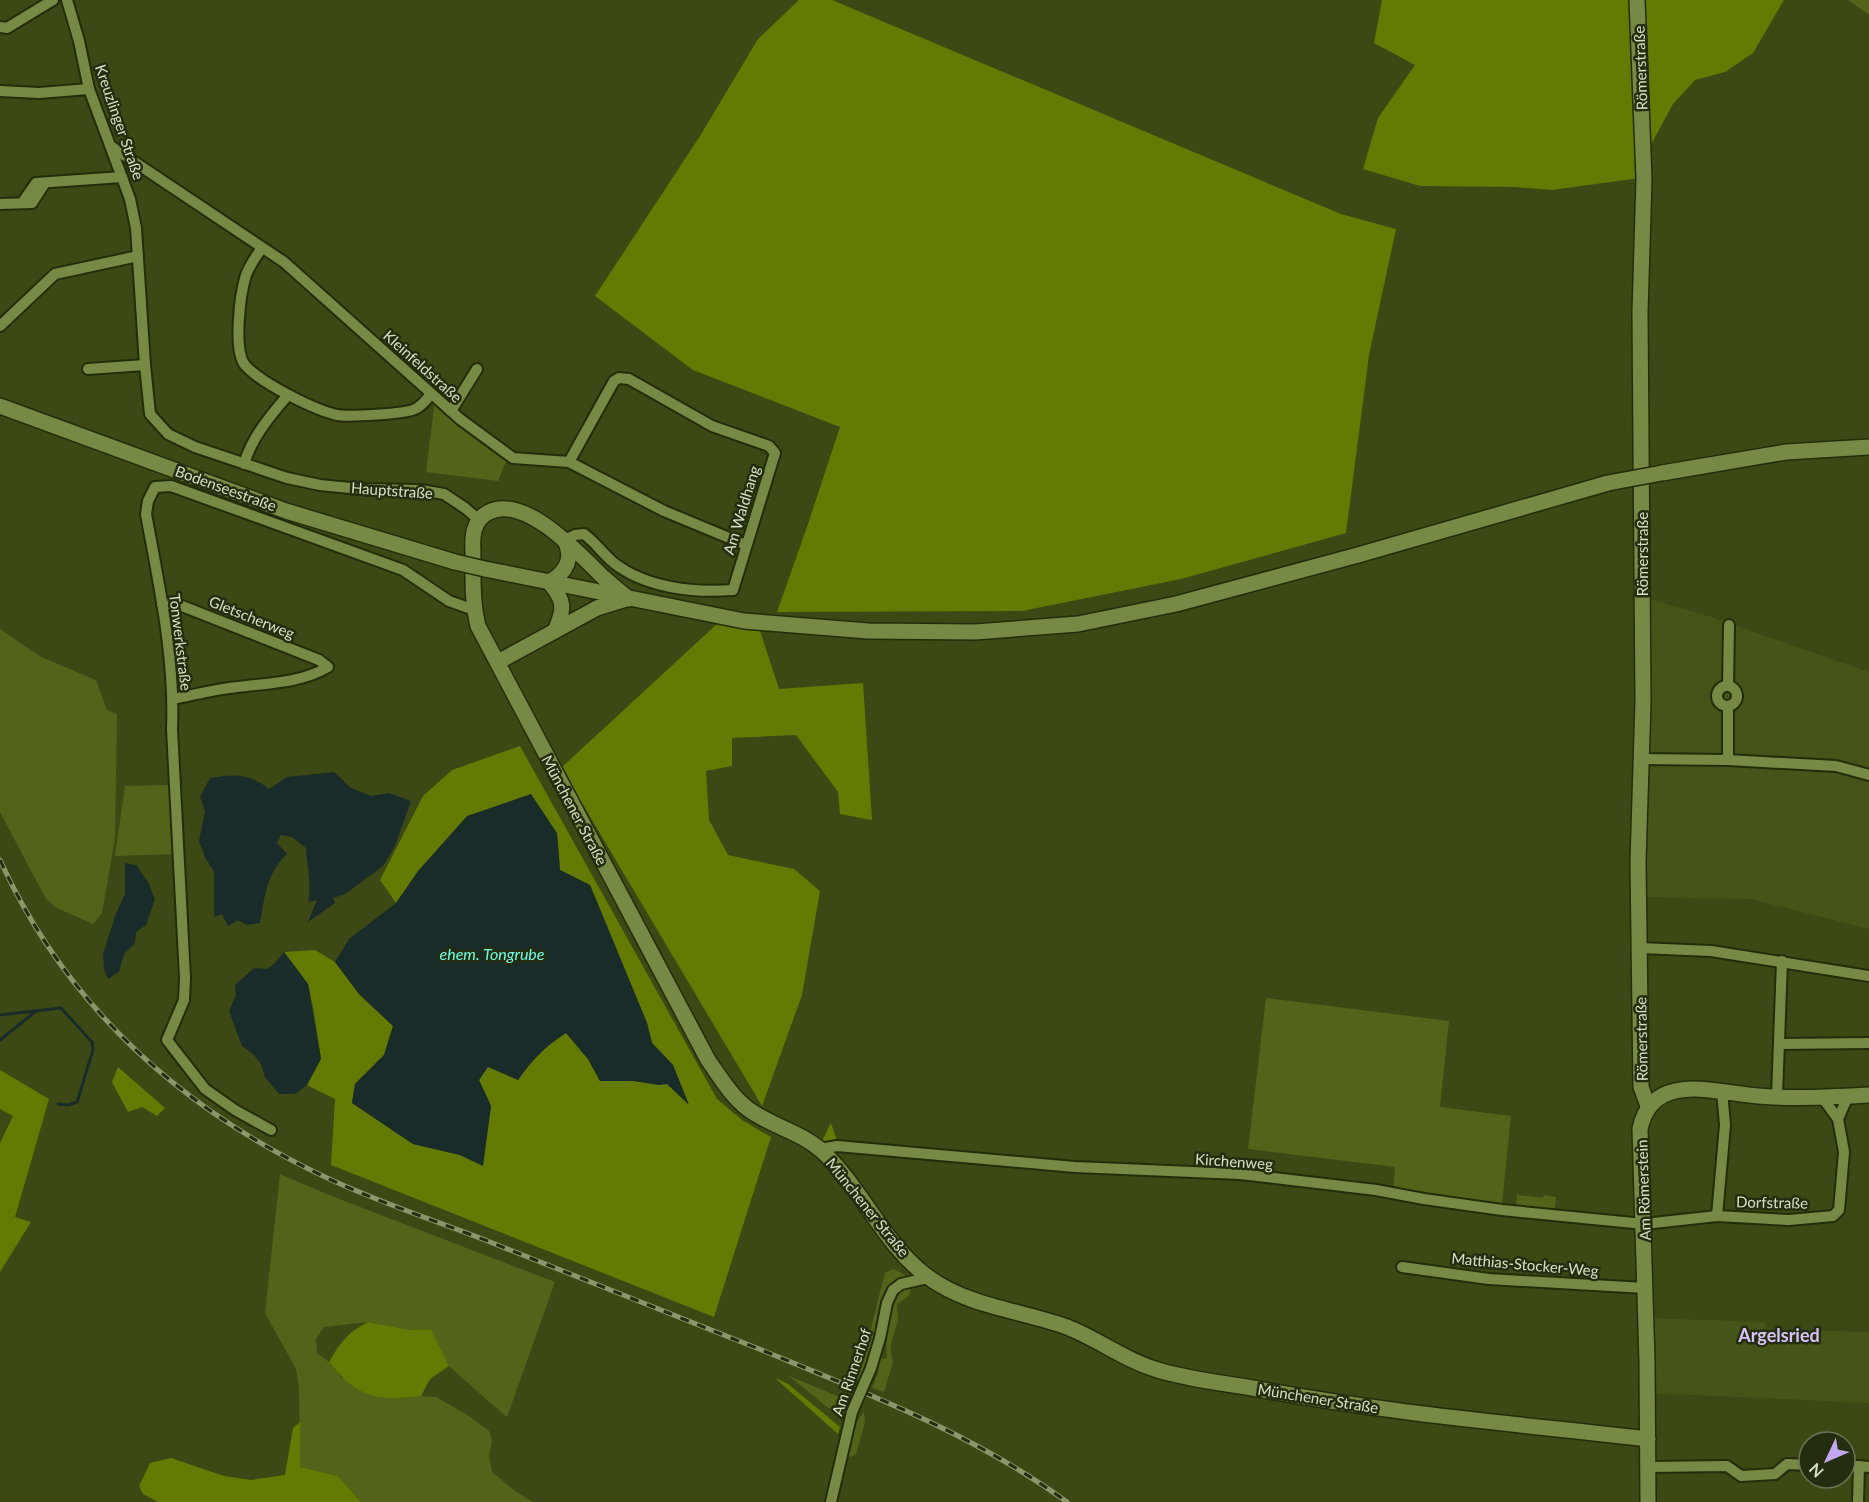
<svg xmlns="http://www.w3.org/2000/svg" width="1869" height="1502" viewBox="0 0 1869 1502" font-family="Lato,sans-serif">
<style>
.built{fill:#455418}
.green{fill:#52641a}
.forest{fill:#637b03}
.water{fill:#192c29}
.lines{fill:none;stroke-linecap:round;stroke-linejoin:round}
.stream{stroke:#192c29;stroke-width:3}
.street-casing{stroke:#242d09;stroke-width:14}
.secondary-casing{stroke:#242d09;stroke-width:18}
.street{stroke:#768945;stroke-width:10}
.secondary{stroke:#768945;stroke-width:15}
.rail-casing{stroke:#8b976b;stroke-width:5}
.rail{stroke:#252d10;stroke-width:3;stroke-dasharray:9;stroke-linecap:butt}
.street-bridge-casing{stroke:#242d09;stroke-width:14;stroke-linecap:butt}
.secondary-bridge-casing{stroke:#242d09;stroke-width:18;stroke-linecap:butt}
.street-bridge{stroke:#768945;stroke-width:10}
.secondary-bridge{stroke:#768945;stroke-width:15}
.labels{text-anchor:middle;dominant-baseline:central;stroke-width:5;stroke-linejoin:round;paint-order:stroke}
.street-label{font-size:15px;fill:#d5e1be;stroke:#252d10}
.water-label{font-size:16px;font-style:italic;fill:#6bfce7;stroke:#252d10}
.quarter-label{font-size:18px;font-weight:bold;fill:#d8c2fa;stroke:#252d10}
</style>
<rect width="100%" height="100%" fill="#3c4914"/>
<g class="built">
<path d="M1649,599l59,17 161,56v257l-119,-30 -108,-2z"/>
<path d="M1647,1318l118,4 1,7 103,3v71l-219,-10z"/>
</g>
<g class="green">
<path d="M1848,0h21v15z"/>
<path d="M435,400l45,43 27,16 -9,22 -72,-9z"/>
<path d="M0,629l41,28 55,23 11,30 10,4 -2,124 -13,75 -9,11 -38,-17 -9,-8 -46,-87z"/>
<path d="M171,785l4,69 -60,2 10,-70z"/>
<path d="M1266,998l183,23 -9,86 71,9 -9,88 -109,-16 2,-21 -147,-18z"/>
<path d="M280,1174l49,21 226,87 -48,135 -19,-16 -39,-35 -18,-37 -21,1 -42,-8 -44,5 -8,12 1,14 12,9 13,16 59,20 20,-2 15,1 33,19 20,15 3,10 -3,15 3,16 23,19 18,11h-172l-23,-26 -38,-9 -1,-79 -3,-19 -31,-56z"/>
<path d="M1517,1195l26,3 1,-3 12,2 -2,14 -38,-5z"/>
<path d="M894,1269l18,10 -19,5 -10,14 -14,69 -7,15 -10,-4 14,-31 19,-74z"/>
<path d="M911,1287l-2,9 -12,8 1,16 -8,27 3,15 -9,30 -12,-4 6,-15 2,-14 7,-1c-3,-20 4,-39 5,-59l10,-10z"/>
<path d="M789,1376l55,23 6,12 -10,2 -13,-6z"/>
<path d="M864,1412l1,11 -9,31 -12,6 9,-33z"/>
</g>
<g class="forest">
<path d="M799,0h33l509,214 55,15 -27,126 -23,178 -165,46 -159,32 -245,1 31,-88 32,-97 -147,-57 -98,-74 105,-160 58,-97z"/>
<path d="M1382,0h402l-31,53 -28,19 -30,8 -22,24 -25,46 -8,28 -88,12 -37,-3 -95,-1 -57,-17 15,-51 37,-53 -41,-22z"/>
<path d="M718,623l42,8 19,58 84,-6 9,137 -32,-6 -2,-22 -42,-57 -64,3v28l-26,5 3,49 19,35 66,14 26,22 -18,104 -40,111 -201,-338z"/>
<path d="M520,746l197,353 25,21 29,17 -57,180 -383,-152 4,-66 -28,-14 14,-27 -8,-51 -5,-23 -24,-32 31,-2 20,12 24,32 34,32 -9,29 -29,29 -3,19 61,41 47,11 22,10 9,-59 -12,-26 9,-14 30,14c14,-20 28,-34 48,-47l22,26 12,22h34l24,4 9,-1 21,19 -15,-38 -21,-22 -5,-20 -57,-138 -30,-15 -3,-37 -138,38 -23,32 -16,-23 43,-84 29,-26z"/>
<path d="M118,1067l47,41 -8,8 -15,-9 -14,5 -16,-30z"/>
<path d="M0,1070l49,29 -34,118 16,5 -31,50v-129l13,-27 -13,-7z"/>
<path d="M831,1123l7,20 -16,-2z"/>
<path d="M368,1322l42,8 21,-1 18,37 -19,13 -9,17c-43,6 -65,1 -92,-34 12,-20 18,-29 39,-40z"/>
<path d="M775,1378l13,6 52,43 -2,7z"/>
<path d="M300,1422v45l38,9 23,26h-203l-15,-8 -4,-8 11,-23 21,-5 53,18 27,4 34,-5 8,-47z"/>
</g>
<g class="water">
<path d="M334,772l17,16 20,8 18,-3 22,8 -16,45 -12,20 -38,28 -12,4 2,5 -27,19 9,-22 -9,2c4,-18 -1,-35 -2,-54l-14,-11 -11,-2 -4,8 10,11c-21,20 -22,42 -27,69l-13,2 -9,-5 -10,6 -6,-12 -8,3v-45l-9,-15 -6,-16 6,-30 -5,-14 10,-19c25,-4 38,-5 59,11l18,-12z"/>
<path d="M531,794l26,39 3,37 30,15 57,138 5,20 21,22 16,40 -22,-21 -8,1 -25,-4h-34l-12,-22 -22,-26c-21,13 -34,27 -48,47l-30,-13 -9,13 12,26 -8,60 -23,-11 -47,-11 -61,-41 3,-19 29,-29 9,-29 -34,-32 -24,-32 14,-23 47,-36 22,-32 49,-55z"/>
<path d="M125,863l11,2 12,17 7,17 -9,26 -10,7 -1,11 -11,11 -5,18 -11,7 -4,-9 -1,-16 13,-41 9,-19z"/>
<path d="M284,952l24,32 13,75 -14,26 -12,9h-16l-14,-17 -4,-13 -8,-10 -11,-8 -13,-35 7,-16 -1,-10 19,-17 13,1 7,-5z"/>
</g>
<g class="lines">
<g class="stream">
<path d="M0,1015l61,-7 31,34 1,8 -16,52 -9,3 -10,-1"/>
<path d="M0,1040l36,-29"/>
</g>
<defs>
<g id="street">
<path d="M67,0l12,41 10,48 41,110 6,29 9,137 5,49 18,20 27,13 92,31 33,7 40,4 61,1 23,4 21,14 14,12"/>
<path d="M0,27l7,1 46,-28"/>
<path d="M0,91l39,2 50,-4"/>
<path d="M112,147l172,115 176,157 53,39 56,4 95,49 82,34"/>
<path d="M22,203l14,-20 86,-6"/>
<path d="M0,204l32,-1 13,-20"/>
<path d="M262,248c-6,8 -12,17 -16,27 -6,19 -13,75 -1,90 15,18 70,45 92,50 11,2 69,-1 78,-6 7,-3 12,-10 16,-15"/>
<path d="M0,326l55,-52 83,-18"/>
<path d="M88,369l57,-4"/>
<path d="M451,411l26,-42"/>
<path d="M244,464c8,-27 26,-48 44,-69"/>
<path d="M564,540l11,-5 9,-1c11,8 19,20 30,29 32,25 80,30 119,27l42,-137 -6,-7 -57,-20 -83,-47 -10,-1 -5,3 -45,81"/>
<path d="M162,604h15l142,56 9,7c-27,16 -60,16 -91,20 -21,2 -43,8 -64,12"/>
<circle cx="1727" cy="696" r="10"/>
<path d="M1728,686l1,-61"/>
<path d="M1641,759l87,1 108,6 33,9"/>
<path d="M1728,760v-54"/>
<path d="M1640,948l71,3 158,25"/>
<path d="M1779,1044l90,-1"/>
<path d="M1777,1096l5,-135"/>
<path d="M1822,1097l16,22"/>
<path d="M271,1130l-36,-20 -30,-21 -38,-49 17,-40 1,-22 -13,-249c3,-72 -13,-144 -26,-215l2,-13 7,-14 16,-1 232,84 46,31 25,9"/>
<path d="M820,1149l17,-3 238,21 165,7 136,16 48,9 78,11 142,14 73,-8 72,4 44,-4 6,-6 5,-58 -6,-33 10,-23"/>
<path d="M1717,1216l8,-91 -3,-34"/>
<path d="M1402,1267l87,12 156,9"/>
<path d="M871,1368l9,-30 7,-35 6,-13 8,-6 22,-5 2,-4"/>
<path d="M1845,1465l24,2"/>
<path d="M1648,1467l79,-1 14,10 34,-2 12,-10 22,1"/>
<path d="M831,1502l21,-90"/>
<path d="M1858,1502l1,-36"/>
</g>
<g id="secondary">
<path d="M1637,0l7,179 -4,133 3,390 -5,160 3,225 7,19"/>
<path d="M0,406l286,105 169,51"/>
<path d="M1662,473l124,-21 83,-5"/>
<path d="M485,569l259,52 124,10 107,1 103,-8 98,-20 182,-49 250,-72"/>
<path d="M549,582c16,19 16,26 6,49"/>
<path d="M549,582c17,-9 25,-24 16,-41"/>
<path d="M629,599c-9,-7 -17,-14 -25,-21 -24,-23 -78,-84 -115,-66 -16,8 -17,24 -16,40 0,25 -1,50 5,74l230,434c12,17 23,36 40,49 23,17 53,23 74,42 40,37 61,93 106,126 41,30 92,33 139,50 31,12 59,34 91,43 32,10 67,13 100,19 128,24 259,35 390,50"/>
<path d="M498,662l99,-54 29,-9"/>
<path d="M1648,1502l-1,-140 -7,-233c12,-59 76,-36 118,-33 37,3 74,1 111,-1"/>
</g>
</defs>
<use href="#street" class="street-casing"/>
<use href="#secondary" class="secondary-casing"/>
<use href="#street" class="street"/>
<use href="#secondary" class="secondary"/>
<defs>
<path id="rail" d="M0,860c66,145 180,248 323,316 54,26 111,44 167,66 91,36 183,73 274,109 105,43 211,84 303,151"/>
</defs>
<use href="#rail" class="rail-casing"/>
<use href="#rail" class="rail"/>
<defs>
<path id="street-bridge" d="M852,1412l19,-44"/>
<g id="secondary-bridge">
<path d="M1608,483l54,-10"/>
<path d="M455,562l30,7"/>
</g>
</defs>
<use href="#street-bridge" class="street-bridge-casing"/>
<use href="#secondary-bridge" class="secondary-bridge-casing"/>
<use href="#street-bridge" class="street-bridge"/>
<use href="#secondary-bridge" class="secondary-bridge"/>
</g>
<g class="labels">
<g class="street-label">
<text transform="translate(1640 68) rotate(-92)">Römerstraße</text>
<text transform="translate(120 122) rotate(71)">Kreuzlinger Straße</text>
<text transform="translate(423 366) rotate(42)">Kleinfeldstraße</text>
<text transform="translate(226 488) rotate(20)">Bodenseestraße</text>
<text transform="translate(392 490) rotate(4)">Hauptstraße</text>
<text transform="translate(741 510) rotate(-73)">Am Waldhang</text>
<text transform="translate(1642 554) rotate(-90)">Römerstraße</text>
<text transform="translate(252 617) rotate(22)">Gletscherweg</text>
<text transform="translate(181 642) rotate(83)">Tonwerkstraße</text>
<text transform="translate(575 810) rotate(62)">Münchener Straße</text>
<text transform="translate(1641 1039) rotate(-91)">Römerstraße</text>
<text transform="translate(1234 1161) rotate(4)">Kirchenweg</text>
<text transform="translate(1643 1190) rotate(-92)">Am Römerstein</text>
<text transform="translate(1772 1202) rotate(1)">Dorfstraße</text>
<text transform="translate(868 1207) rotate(51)">Münchener Straße</text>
<text transform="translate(1525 1264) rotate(5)">Matthias-Stocker-Weg</text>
<text transform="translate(851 1372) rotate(-71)">Am Rinnerhof</text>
<text transform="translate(1318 1398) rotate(9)">Münchener Straße</text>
</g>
<g class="water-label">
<text x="492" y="953">ehem. Tongrube</text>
</g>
<g class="quarter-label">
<text x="1779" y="1335">Argelsried</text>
</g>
</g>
<g transform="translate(1827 1460) rotate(226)"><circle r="28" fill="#252d10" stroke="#6b7556" stroke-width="1.5"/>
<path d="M0-4.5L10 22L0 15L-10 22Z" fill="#c4a7f1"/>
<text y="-9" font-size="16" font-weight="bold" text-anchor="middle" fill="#d5e1be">N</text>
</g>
</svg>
